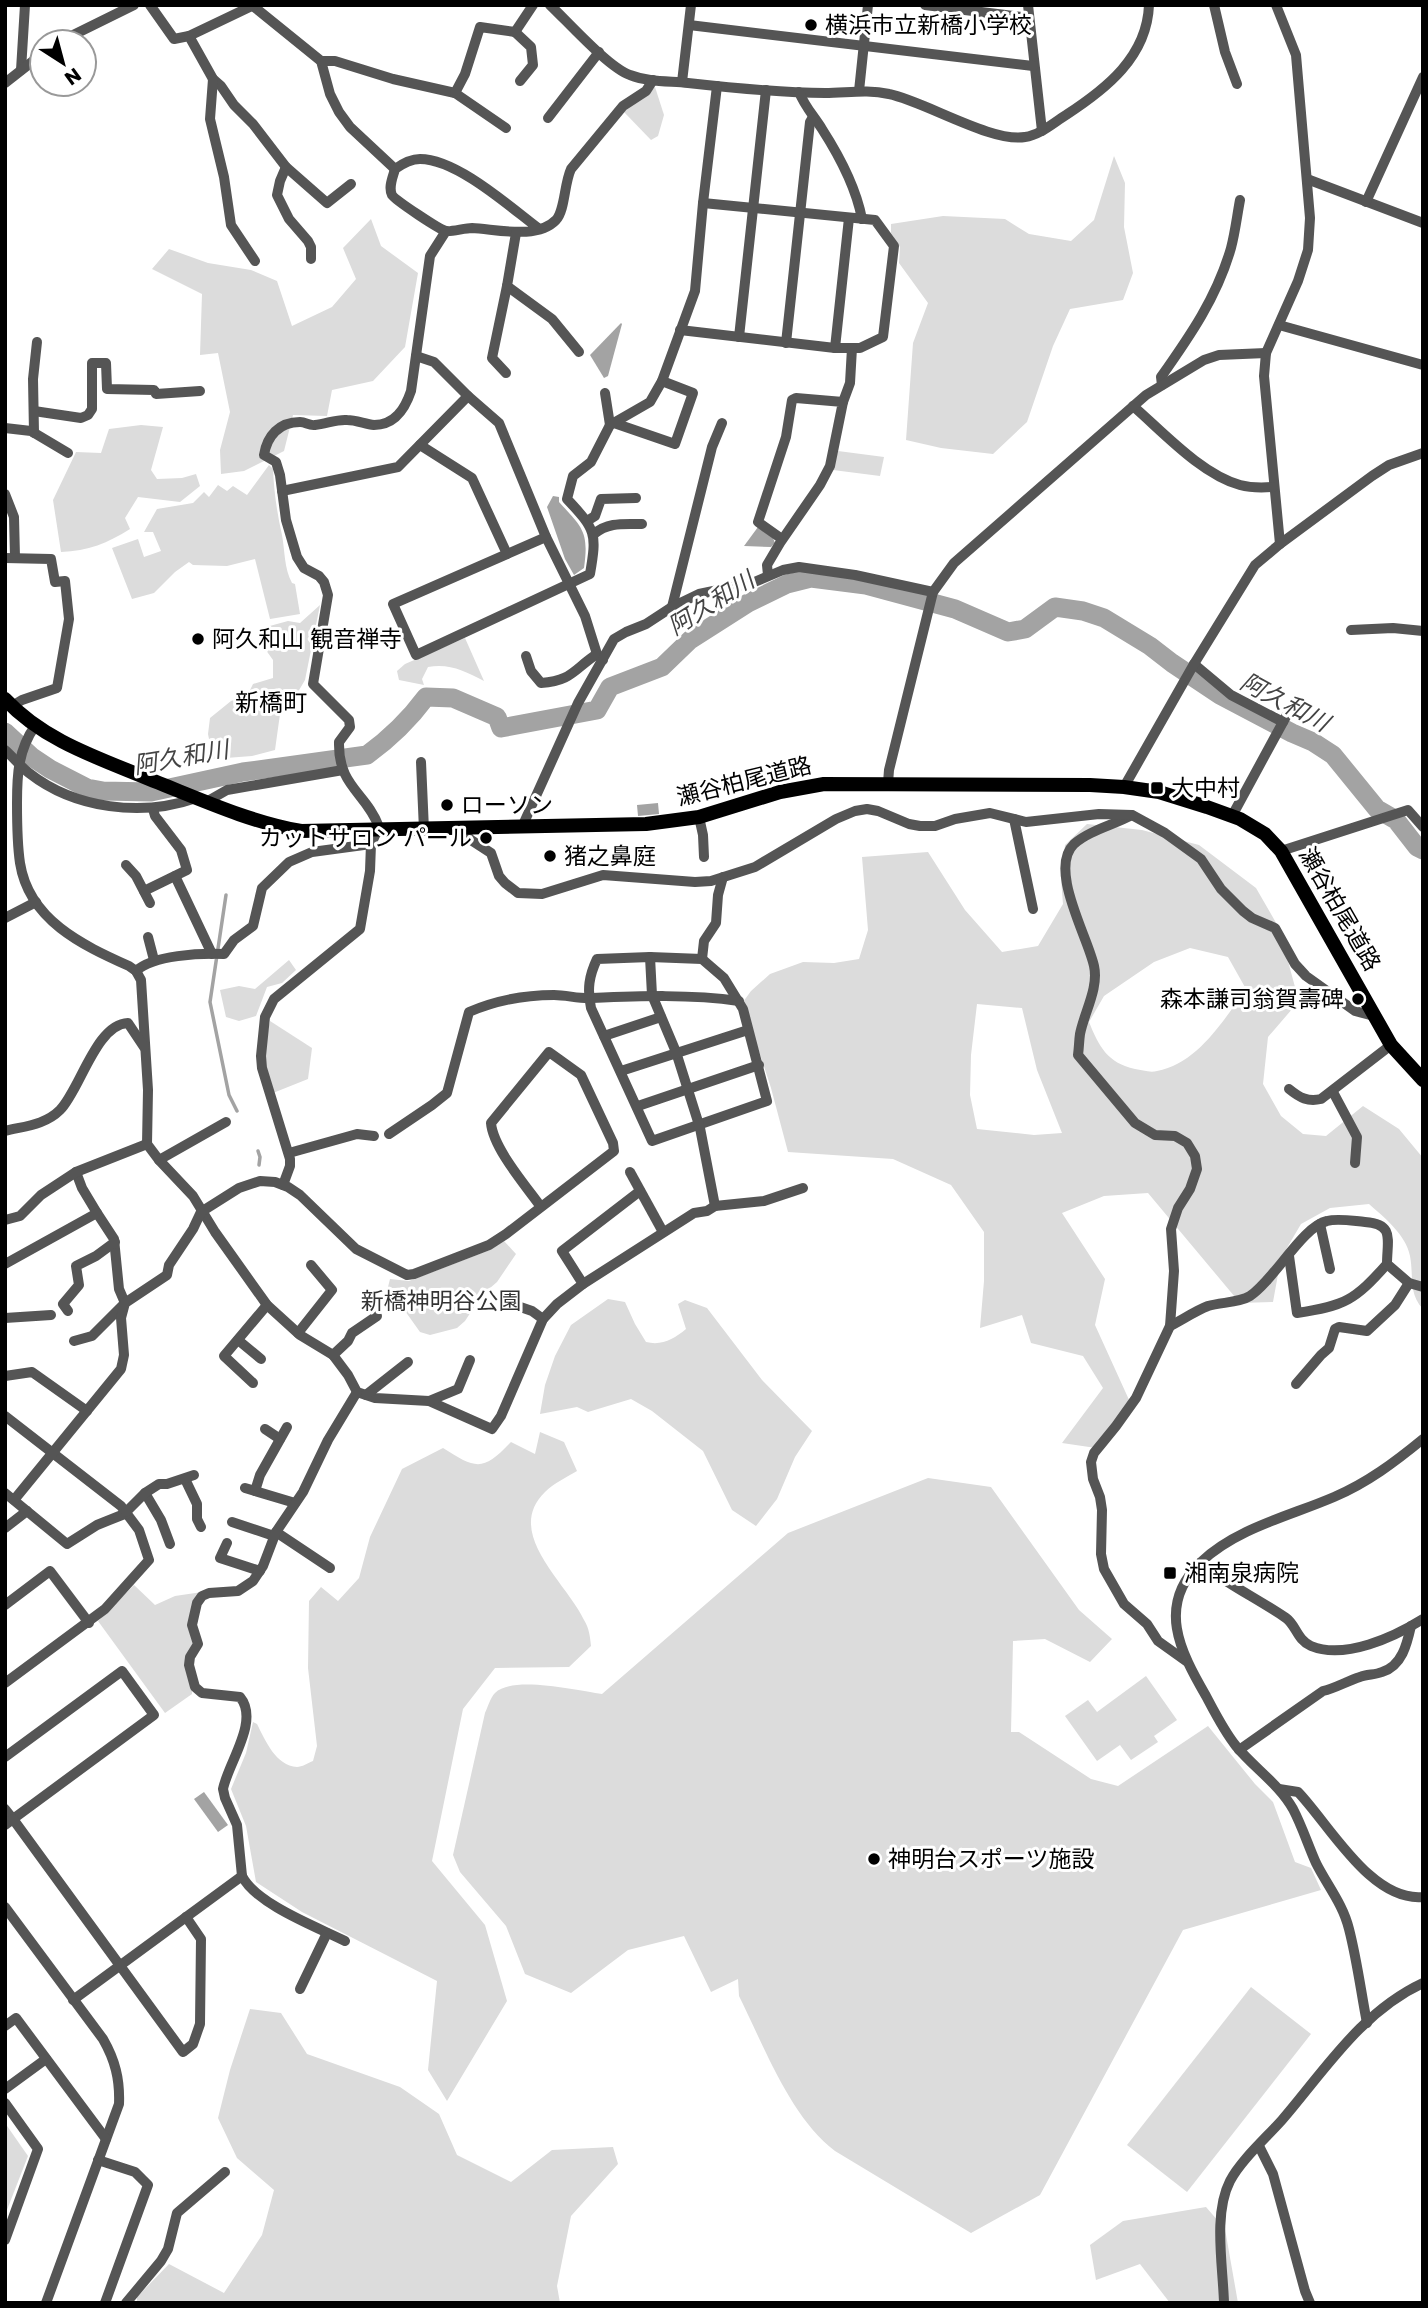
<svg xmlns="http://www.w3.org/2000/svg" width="1428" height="2308" viewBox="0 0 1428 2308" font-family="Poppins,'Noto Sans JP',sans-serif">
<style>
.green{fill:#dcdcdc;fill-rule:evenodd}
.water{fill:#a3a3a3}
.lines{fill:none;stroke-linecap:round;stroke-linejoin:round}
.stream{stroke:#a3a3a3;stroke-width:3.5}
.river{stroke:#a3a3a3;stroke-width:19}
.minor{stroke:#555;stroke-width:10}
.major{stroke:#000;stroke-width:14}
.poi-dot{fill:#000;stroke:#fff;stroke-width:2.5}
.labels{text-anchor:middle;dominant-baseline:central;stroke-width:6;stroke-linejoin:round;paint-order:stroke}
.poi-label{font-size:23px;fill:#000;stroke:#fff;text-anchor:start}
.street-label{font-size:23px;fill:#000;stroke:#fff}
.park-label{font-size:23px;fill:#333;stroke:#fff}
.water-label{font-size:24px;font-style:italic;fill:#444;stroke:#fff}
.neighbourhood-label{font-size:24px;fill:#000;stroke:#fff}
</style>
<rect width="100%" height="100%" fill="#fff"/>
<g class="green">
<path d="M655,87l9,28 -6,21 -7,4 -27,-28z"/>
<path d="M1114,156l11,27 -1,44 9,46 -10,27 -53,9 -17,37 -26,76 -34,32 -52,-6 -35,-8 7,-97 15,-40 -29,-40 1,-16 -9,-14v-9l52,-8 62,3 24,15 42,7 23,-21z"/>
<path d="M371,219l10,27 37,27 -13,74 -32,34 -41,9 -5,26 -34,-1 -9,36 -40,20 -23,3 -1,-24 10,-38 -12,-59 -18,2 2,-61 -50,-25 17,-20 39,14 43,7 26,11 15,45 40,-19 24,-28 -13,-31z"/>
<path d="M141,425l22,2 -12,43 6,9 25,-1 14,-4 4,12 -20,16 -42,-5 -13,21 5,11c-22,14 -42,22 -69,23l-8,-52 23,-48 25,1 8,-24z"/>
<path d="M838,451l46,6 -4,19 -47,-6z"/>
<path d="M269,465l4,4c1,23 4,44 9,66 3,16 2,33 10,48l3,1 5,30 -30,5 -15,-60 -28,7 -34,-1 -4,-3 -14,10 -21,21 -22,6 -20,-51 26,-9 6,18 17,-6 -8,-19h-9l13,-23 36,-6 11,-11 5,5 9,-12 9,6 6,-5 14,9z"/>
<path d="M320,605l-15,75 -10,17 -15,17 -5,36 -23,6 -39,3 -5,-25 2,-16 21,-17 16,-5 6,-12 20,-6v-18l-10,-14 3,-19 22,-6 12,2z"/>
<path d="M465,638l19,43c-19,-10 -35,-18 -56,-14l-6,12 2,6 -25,-5 -2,-9 8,-7z"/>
<path d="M1087,824l55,6 57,15 57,43 23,40 16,59 -2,21 -25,29 -5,47 18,32 22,18 23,2 37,-30 36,23 24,29v151c-15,-16 -9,-32 -13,-53 -4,-21 -25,-38 -41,-52l-39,4 -29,16 -20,34 -8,44 -33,1 -92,-110 -44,3 -42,17 43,66 -10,46 35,77 -34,46 -34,-5 41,-55 -20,-32 -52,-13 -9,-28 -42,13 4,-47v-49l-33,-47 -58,-26 -105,-7 -17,-64 -28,-86 8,-11 19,-17 33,-12 31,1 25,-4 9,-29 -6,-73 66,-5 37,58 37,42 36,-6 25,-42 -2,-25 4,-34zM1190,948l38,9 18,32c-23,32 -48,74 -89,82 -7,2 -15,-1 -22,-2 -27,-6 -36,-22 -46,-47l15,-26 50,-34zM977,1004l45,4 15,62 25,63 -28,2 -57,-6 -7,-34 1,-40z"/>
<path d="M289,960l7,10 -14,13 -15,4 -11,29 -17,5 -13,-4 -6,-27 19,-4 16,3z"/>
<path d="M270,1021l42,27 -4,31 -35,14c-9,-29 -9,-43 -3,-72z"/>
<path d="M504,1241l12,13 -19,28 -15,13 -17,26 -8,7 -27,7 -10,-3 -32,-45 2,-8 19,2 81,-31z"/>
<path d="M608,1299l17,3 10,22 11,18c16,4 28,-3 40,-13l-8,-25 7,-4 22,8 55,72 50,51 -17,26 -18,42 -21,27 -24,-16 -29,-59 -51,-40 -21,-12 -43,13 -11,-5 -37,7 5,-29 10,-29 16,-31z"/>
<path d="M540,1432l24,10 13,29c-10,6 -23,12 -32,21 -42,41 22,91 39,128 5,8 6,16 7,26l-22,21 -74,1 -32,41 -31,152 53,64 22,76 -60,100 -19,-31 9,-89 -135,-69 -46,-30 -10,-56 -15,-37 15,-36 7,-31 4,2c8,16 19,42 40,43 5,0 11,-4 16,-6l4,-15 -9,-78 1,-67 12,-14 17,14 21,-23 11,-41 32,-68 41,-21c33,21 40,24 68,-6l24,12z"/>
<path d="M928,1478l63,9 88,123 33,29 -22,23 -45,-23 -32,2 -2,91h8l72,47 27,7 90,-60 47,58 18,18 22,60 16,6 10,22 -138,40 -143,265 -69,38 -136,-82c-45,-34 -71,-105 -96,-155l-1,-17 -27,13 -27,-56 -56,14 -57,43 -46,-19 -19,-48 -46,-54 -7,-17 32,-142c3,-6 5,-15 10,-20 18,-18 83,-2 107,1l186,-161z"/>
<path d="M134,1585l21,20 20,-9 27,-4 -8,51 -2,51 -27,19 -67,-92z"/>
<path d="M1146,1676l31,44 -23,16 4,6 -27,18 -11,-15 -23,16 -32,-45 23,-16 9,12z"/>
<path d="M1251,1987l60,47 -124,158 -60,-47z"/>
<path d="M250,2009l31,4 26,41 93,33 39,27 18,41 54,27 41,-32 61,-3 5,17 -47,52 -14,70 3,17h-423v-6l32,-33 55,29 38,-58 12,-45 -37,-32 -19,-40 12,-48z"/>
<path d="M5,2123l23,33 -23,59z"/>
<path d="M1206,2207l19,22 13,74h-68l-30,-39 -44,16 -6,-35 33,-24z"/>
</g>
<g class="water">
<path d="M621,323l1,1 -14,52 -4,2 -14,-23z"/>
<path d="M553,496l6,1v5c24,26 30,30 25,66l-10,7 -9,-16 -18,-52z"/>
<path d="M758,527l15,11 2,5 -4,4 -27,-1z"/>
<path d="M658,803l1,11 -21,2 -1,-11z"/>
<path d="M204,1792l24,33 -10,7 -24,-33z"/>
</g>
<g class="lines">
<g class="stream">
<path d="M226,895l-16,107 19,93 8,16"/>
<path d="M258,1151l2,6 -1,8"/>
</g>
<path class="river" d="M5,732l27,25 18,12 37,19 16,3 48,1 92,-20 124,-17c22,-16 42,-35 59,-58l27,1 44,19 4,11 96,-18 13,-23 52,-20 28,-27 58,-37 39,-19 24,-6 55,7 89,24 53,23 17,-3 30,-22 28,4 21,7 46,28 22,17 48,32 72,38 21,9 20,13 44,54 19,11 21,27 6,3"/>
<g class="minor">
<path d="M150,5l24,34 15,-3 24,43 8,7 13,19 19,19 33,43 41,36 24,-19"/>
<path d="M550,5c18,17 59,63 80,70 18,7 38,6 58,8 45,5 92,10 137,10 22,0 42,-4 64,1 35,7 103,49 136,43 15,-2 28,-14 41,-22 40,-26 81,-58 83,-110"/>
<path d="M925,5l104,13"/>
<path d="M1028,5l14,126"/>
<path d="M1214,5l11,47 12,32"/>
<path d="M1276,5l20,50 14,163 -2,32 -10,31 -32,72 -2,23 16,168"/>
<path d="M253,6l68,55 9,33 9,18 11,15 45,42"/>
<path d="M689,25l344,41"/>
<path d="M515,32l16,15 2,18 -13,16"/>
<path d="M189,36l65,-31"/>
<path d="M59,42l75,-37"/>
<path d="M321,61h14l58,18 62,14 51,35"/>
<path d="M21,70l4,-65"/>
<path d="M213,79l-3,40 14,58 7,48 24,36"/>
<path d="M682,82l9,-77"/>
<path d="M5,83l37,-29"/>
<path d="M859,91l9,-86"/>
<path d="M799,92c6,15 15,24 23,37 18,28 34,58 40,90"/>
<path d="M455,93l10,-19 15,-47 35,5 18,-27"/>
<path d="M548,118l51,-66"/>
<path d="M286,167l-6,14 -3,14 12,24 19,22 3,6v12"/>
<path d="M1307,179l116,44"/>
<path d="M1366,202l57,-125"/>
<path d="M538,228c-28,-21 -81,-69 -118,-69 -9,0 -18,5 -25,10 -2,8 -7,18 -3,26 3,5 48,35 54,36 5,1 19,-3 26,-3 24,1 65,12 84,-8 9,-9 8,-36 15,-51l52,-63 23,-15 7,-11"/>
<path d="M516,233l-9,53 45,33 27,33"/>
<path d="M1279,325l144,40"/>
<path d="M680,330l155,18h25l23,-11 11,-91 -19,-26 -172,-17"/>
<path d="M739,337l27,-247"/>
<path d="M786,343l24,-221 3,-5"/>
<path d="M835,348l14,-130"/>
<path d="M416,356l18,6 34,34 31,27 47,114 39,79 12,38 6,6"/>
<path d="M506,373l-14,-15 15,-72"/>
<path d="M1162,385l-1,-8c29,-41 56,-80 70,-129 4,-15 6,-32 9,-48"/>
<path d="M605,393l5,32"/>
<path d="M843,402l7,-19 2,-35"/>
<path d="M1133,406c30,26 68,68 107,79 11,3 22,3 33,2"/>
<path d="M34,411l47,7 7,-3 4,-6v-46h14l1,26 47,1 2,4 44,-3"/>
<path d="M614,423l61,21 18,-51 -31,-12"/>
<path d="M5,428l26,3 37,22"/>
<path d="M34,433l-1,-54 4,-37"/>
<path d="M420,445l52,33 35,76"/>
<path d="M282,491l116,-24 70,-71"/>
<path d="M5,494l9,23 1,40"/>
<path d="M587,521l8,-5 6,-17 35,-1"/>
<path d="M594,534c14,-12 29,-10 48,-10"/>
<path d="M546,537l-153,67 23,51 174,-81c7,-41 6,-44 -23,-75l6,-23 18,-14 19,-37 40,-23 12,-21 33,-90 8,-88 14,-117"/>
<path d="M5,558l46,1 4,23 10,-1 4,38 -12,69 -35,12 -10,6"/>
<path d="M768,575l-1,-10 13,-22 40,-58 10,-19 13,-64 -47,-4 -4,2 -6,37 -28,85 24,17"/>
<path d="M672,607l40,-160 10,-24"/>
<path d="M1351,630l42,-2 30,3"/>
<path d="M526,656l5,15 10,12c31,-2 33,-14 56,-29"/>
<path d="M1194,664l37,31 52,27"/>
<path d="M35,726c-17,24 -18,49 -18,77 0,20 0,40 3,60 9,57 62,82 109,103l7,5 5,9 7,110 -1,54 12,16 34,36 22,36 52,73 33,30 33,20 15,20 9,17 18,6 54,3 63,28 9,-13 42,-97 14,-15 26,-20 111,-71 13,-2 8,-5 49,-5 39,-13"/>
<path d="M5,750c8,7 15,16 24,23 46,36 113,44 167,25"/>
<path d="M421,762l3,68"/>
<path d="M888,783l1,-13 44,-178 21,-29 192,-168 58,-35 15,-5 47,-2"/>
<path d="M1124,787l70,-123 61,-99 25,-21 92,-68 17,-11 34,-12"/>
<path d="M206,802l21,-12 116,-20"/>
<path d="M1132,815c-18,10 -42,15 -58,29 -26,25 14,93 20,122 5,22 -10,47 -14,68 -1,7 -1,14 -2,21l57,68 20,12 20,1 12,7 8,13 2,13 -7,20 -12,19 -7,21 3,42 -4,55 -34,72 -20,28 -22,27 -3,9 2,17 7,18 2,13 -1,44 3,15 20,35 23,20 11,17 28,20"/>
<path d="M1232,816l57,-105"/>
<path d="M699,817l4,18 1,22"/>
<path d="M1014,819l19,90"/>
<path d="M522,827l56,-124 36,-64 12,-7 20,-8 26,-17 27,-13 53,-11 31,-13 16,-3 56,8 78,17"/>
<path d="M460,829l11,11 20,13 8,23 6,7 13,10 24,1 61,-19 92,7 16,-1 44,-14 81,-48 19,-8 12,-2 11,2 31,13 11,2h15l20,-7 35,-6 36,9 73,-8 33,1 33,18 36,26 20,30 22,22 9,7 23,10 20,36 11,12 49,35 19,5"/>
<path d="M1281,851l127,-41 15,17"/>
<path d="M126,865l10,11 14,27"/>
<path d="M175,876l37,78"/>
<path d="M144,891l43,-21 -6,-20 -26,-34 -2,-7"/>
<path d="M5,918l31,-16"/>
<path d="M148,937l6,23"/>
<path d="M650,957l52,2 22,19 19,31 24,92 -115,40 -61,-133c-4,-19 -2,-32 6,-49z"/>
<path d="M650,957l2,38 24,57 24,76 15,78"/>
<path d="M702,959l2,-18 12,-18 2,-28 5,-18"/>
<path d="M136,971c17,-16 65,-18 88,-17l10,-14 19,-14 9,-38 27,-26 23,-10 59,-8"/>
<path d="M604,1036l57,-19"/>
<path d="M621,1071l127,-41"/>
<path d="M1289,1089c11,9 19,13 32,10l70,-54"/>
<path d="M1333,1092l24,45 -2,26"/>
<path d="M638,1106l121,-41"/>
<path d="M5,1131c20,-5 40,-6 55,-21 20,-20 36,-86 68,-87l16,24"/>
<path d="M389,1134l43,-29 15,-12 22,-81c28,-12 55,-17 85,-17 13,0 25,4 38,3 49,-2 98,-4 147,3"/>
<path d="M289,1153l68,-19 17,2"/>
<path d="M159,1160l67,-38"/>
<path d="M76,1172l6,16 15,25"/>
<path d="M630,1172l33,60"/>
<path d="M283,1185l7,-19v-7l-28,-91 -1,-12 4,-39 9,-18 86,-70 10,-58 1,-27 8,-17c-13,-35 -41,-40 -40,-85l11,-15 -1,-7 -36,-36 15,-89 -4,-13 -5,-6 -15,-8 -7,-11 -11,-37 -6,-45 -4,-13 -12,-7c3,-19 15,-33 36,-33 6,0 9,4 15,3 11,-1 22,-6 32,-5 9,0 18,4 27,5 21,0 31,-16 37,-34l19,-135 16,-25"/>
<path d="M5,1220l15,-4 21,-21 35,-23 71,-28"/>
<path d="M1320,1224l10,45"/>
<path d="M1289,1256l8,57c48,-7 58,-13 90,-49"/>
<path d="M5,1264l92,-51 17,26 5,50 6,14 -33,33 -18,5"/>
<path d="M583,1284l-21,-33 78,-60"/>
<path d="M506,1302l26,9 11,8"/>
<path d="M68,1311l-5,-7 16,-19 -3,-19 20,-10 19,-14"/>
<path d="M5,1318l46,-3"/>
<path d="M1170,1326c12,-6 25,-15 38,-20 13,-4 31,-3 42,-10 24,-16 53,-70 77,-75 11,-3 26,0 38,1 30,2 22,18 22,42l22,19 14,4"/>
<path d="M298,1333l34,-43 -21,-25"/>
<path d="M238,1340l23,19"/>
<path d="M333,1355l15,-14 4,-8 25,-17"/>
<path d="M5,1376l27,-4 55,39"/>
<path d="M253,1383l-29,-27 43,-51"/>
<path d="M1296,1384l25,-29 8,-7 6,-19 4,-2 28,4 28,-26 14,-22"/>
<path d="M366,1395l42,-33"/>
<path d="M429,1401l29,-12 12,-29"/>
<path d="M5,1416l116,90 18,24 10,30 -44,49 -100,74"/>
<path d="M265,1429l15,10"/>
<path d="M185,1479l12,25v15l4,8"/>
<path d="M245,1488l50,15"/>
<path d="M255,1491l5,-16 27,-48"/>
<path d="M5,1493l62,51 30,-19 30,-12"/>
<path d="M145,1493l16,27 9,24"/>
<path d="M14,1500l107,-131 3,-14 -3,-37 4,-15 42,-28 2,-10 24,-36 8,-17 38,-24 21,-7 15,1 13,5 12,8 56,54 51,26 7,-1 75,-29 17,-11 108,-83 -1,-8 -32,-68 -32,-23 -58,71c2,25 35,63 50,84"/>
<path d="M126,1512l19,-19 14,-9h8l27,-9"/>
<path d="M232,1522l42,14"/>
<path d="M5,1528l22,-17"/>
<path d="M276,1532l54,36"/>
<path d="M227,1543l-7,15 40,13"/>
<path d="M1200,1563c27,21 58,36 86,55 10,7 11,22 25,28 34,14 83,-9 112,-27"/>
<path d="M5,1605l45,-34 39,52"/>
<path d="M1239,1750l84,-59c13,-3 24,-10 37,-14 7,-3 15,-2 22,-5 20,-6 25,-28 29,-46"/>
<path d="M5,1757l117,-86 32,44 -141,104 -8,-10"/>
<path d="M1279,1789l19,3c31,32 73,110 125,105"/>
<path d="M5,1825l8,-6 170,233 10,-8 7,-20 1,-85 -15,-22"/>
<path d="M5,1907l98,132c12,21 17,40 16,65l-73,199"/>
<path d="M345,1941c-28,-14 -89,-37 -103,-65l-5,-51 -12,-27 -2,-9c5,-26 37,-68 17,-92l-38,-4 -7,-6 -6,-22 1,-8 8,-13 -6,-19 5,-22 5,-7 7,-3 29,-2 15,-10 10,-15 13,-34 27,-40 25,-52 29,-48"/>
<path d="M300,1989l27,-56"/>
<path d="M73,2000l169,-124"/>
<path d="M1367,2023c-6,-31 -10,-63 -18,-94 -6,-25 -22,-44 -33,-66 -8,-18 -14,-37 -23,-54 -14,-25 -39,-41 -57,-63 -12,-15 -21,-33 -30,-50 -26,-45 -50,-91 -5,-134 36,-34 89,-46 133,-65 33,-14 61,-35 89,-58"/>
<path d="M5,2026l11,-8 90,121"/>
<path d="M5,2089l41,-30"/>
<path d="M5,2103l33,46 -33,91"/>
<path d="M1259,2146l14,28 32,117 5,12"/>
<path d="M98,2160l37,12 13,13 -43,118"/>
<path d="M126,2303l35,-42 7,-12 9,-36 48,-41"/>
<path d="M1224,2303c-1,-37 -11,-89 6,-122 11,-21 36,-43 52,-61 43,-50 79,-108 141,-137"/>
</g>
<path class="major" d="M5,699c40,43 97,60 149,82 48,19 96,41 147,50l345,-7 53,-7 81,-25 44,-8 266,1 34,2 35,5 48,15 33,12 25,15 16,17 110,194 32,35"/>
</g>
<g class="poi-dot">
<circle cx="811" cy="25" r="7"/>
<circle cx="198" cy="639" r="7"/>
<rect x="1150" y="781" width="14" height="14" rx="3.5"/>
<circle cx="447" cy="805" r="7"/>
<circle cx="486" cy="838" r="7"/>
<circle cx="550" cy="856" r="7"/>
<circle cx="1358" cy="999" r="7"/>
<rect x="1163" y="1566" width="14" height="14" rx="3.5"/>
<circle cx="874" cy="1859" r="7"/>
</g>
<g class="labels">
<g class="poi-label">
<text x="825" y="25">横浜市立新橋小学校</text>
<text x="212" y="639">阿久和山 観音禅寺</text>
<text x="1171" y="788">大中村</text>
<text x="461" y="805">ローソン</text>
<text x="472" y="838" text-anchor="end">カットサロン パール</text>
<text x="564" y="856">猪之鼻庭</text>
<text x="1344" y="999" text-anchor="end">森本謙司翁賀壽碑</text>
<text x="1184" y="1573">湘南泉病院</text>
<text x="888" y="1859">神明台スポーツ施設</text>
</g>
<g class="street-label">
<text transform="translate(744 781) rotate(-14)">瀬谷柏尾道路</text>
<text transform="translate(1340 909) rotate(60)">瀬谷柏尾道路</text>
</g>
<g class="park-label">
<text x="441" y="1301">新橋神明谷公園</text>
</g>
<g class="water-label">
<text transform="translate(711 603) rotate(-32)">阿久和川</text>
<text transform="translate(1285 702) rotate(28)">阿久和川</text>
<text transform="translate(181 757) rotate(-10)">阿久和川</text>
</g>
<g class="neighbourhood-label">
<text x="271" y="702">新橋町</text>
</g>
</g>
<rect width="1428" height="2308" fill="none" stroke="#000000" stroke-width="14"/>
<g transform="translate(63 63) rotate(144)"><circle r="33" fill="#ffffff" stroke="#999999" stroke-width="2"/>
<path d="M0-5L12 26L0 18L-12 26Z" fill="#000000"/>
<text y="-10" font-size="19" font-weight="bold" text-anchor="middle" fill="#000000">N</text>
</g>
</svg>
